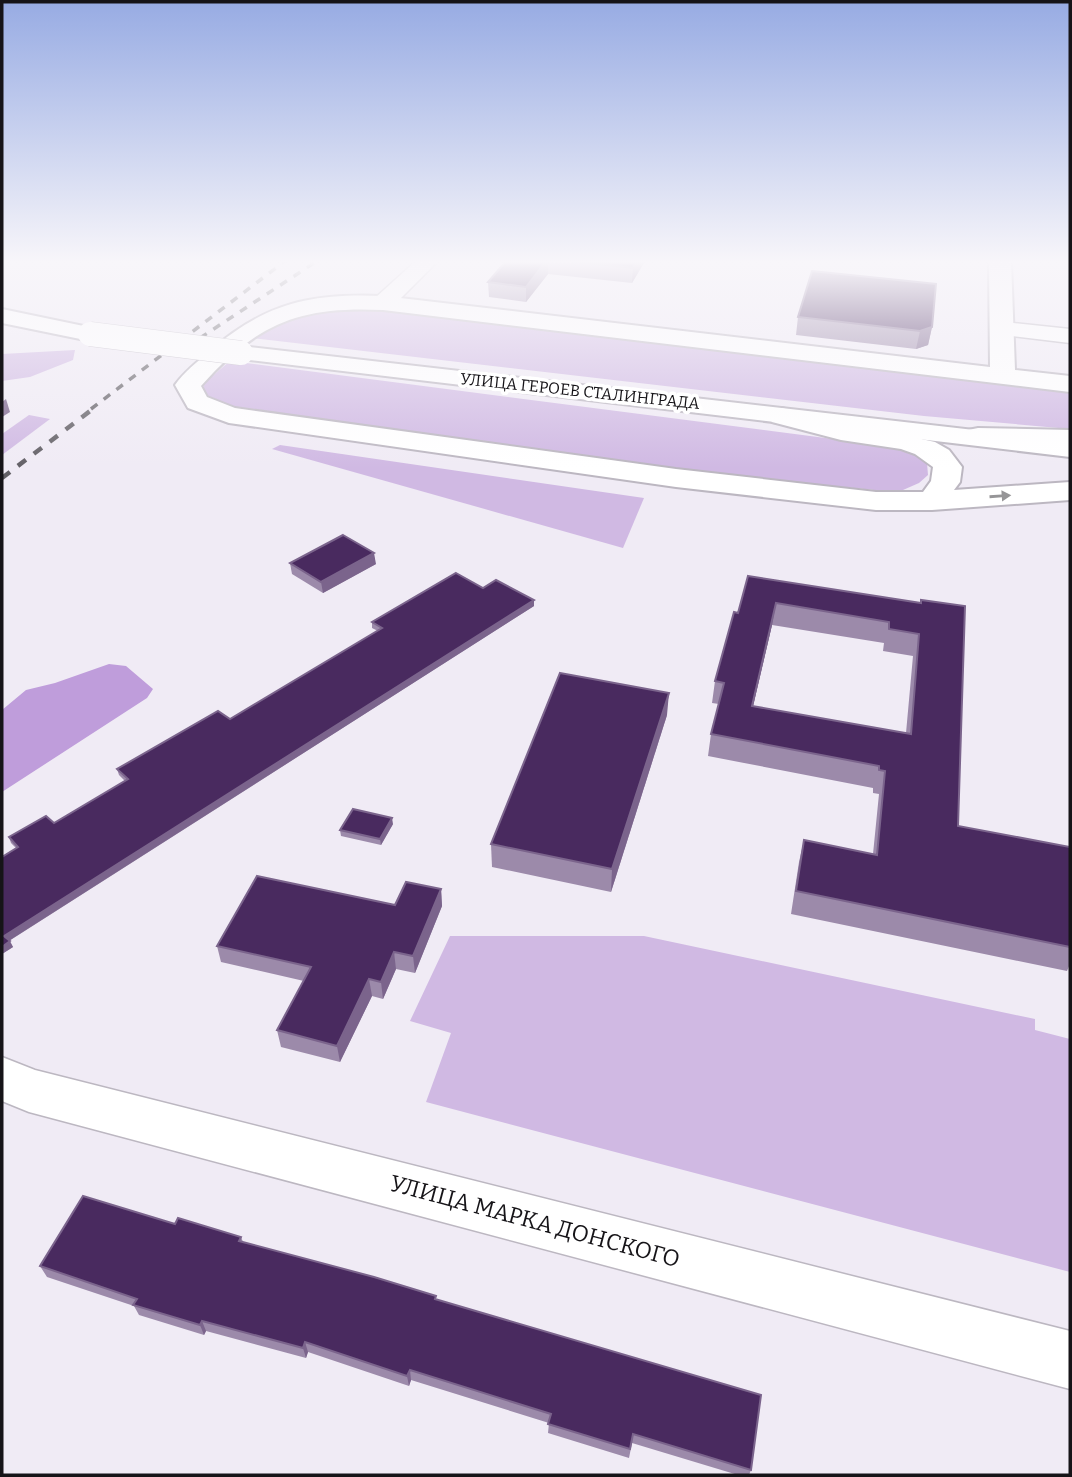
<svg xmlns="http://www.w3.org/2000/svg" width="1072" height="1477" viewBox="0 0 1072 1477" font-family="Bitter,serif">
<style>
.green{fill:#d0b9e3}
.water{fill:#bf9ddb}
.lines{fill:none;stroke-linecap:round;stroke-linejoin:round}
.minor-casing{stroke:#bcb7c1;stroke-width:3}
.tertiary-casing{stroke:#bcb7c1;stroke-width:4}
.secondary-casing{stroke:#bcb7c1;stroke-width:4}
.minor{fill:#fff;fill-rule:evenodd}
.tertiary{fill:#fff;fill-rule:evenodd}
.secondary{fill:#fff;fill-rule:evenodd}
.rail-far1{stroke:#636066;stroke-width:3.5;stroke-dasharray:8 8;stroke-linecap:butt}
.rail{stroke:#636066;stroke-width:4.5;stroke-dasharray:10 10;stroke-linecap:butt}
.secondary-bridge-casing{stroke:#bcb7c1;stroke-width:25;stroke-linecap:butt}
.secondary-bridge{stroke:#fff;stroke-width:24}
.wall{fill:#9c8aaa;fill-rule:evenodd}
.shaded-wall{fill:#7b648c}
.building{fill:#492a5f;stroke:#7b648c;stroke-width:2;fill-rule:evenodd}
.oneway{fill:#969597}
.labels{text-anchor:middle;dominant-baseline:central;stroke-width:7;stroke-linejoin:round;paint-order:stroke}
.far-street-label{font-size:16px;fill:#161418;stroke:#fff}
.near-street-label{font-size:23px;fill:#161418;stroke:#fff}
</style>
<rect width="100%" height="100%" fill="#f0ebf5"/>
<g class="green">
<path d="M359,308l711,83v38l-146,-13 -672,-78c39,-27 61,-26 107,-30z"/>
<path d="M75,350l-2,10 -43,17 -28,4v-27z"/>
<path d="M230,361l657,85 28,7 12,10 1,12 -9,8 -16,7h-29l-151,-15 -497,-65 -24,-17 2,-10z"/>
<path d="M29,415l21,4 -48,36v-21z"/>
<path d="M280,445l364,53 -21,50 -351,-99z"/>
<path d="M450,936h194l391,83v11l35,9v233l-644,-170 25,-69 -41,-12z"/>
</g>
<path class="water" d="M109,664l17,2 27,23 -6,9 -145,94v-82l24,-20 29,-7z"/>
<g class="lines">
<defs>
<g id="minor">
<path d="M416,261h22l-47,47h-16l-3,-5 3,-5z"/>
<path d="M1003,322l67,7v14l-75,-9 -3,-5 3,-5z"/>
<path d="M2,1057l33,13 1035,261v58l-1041,-277 -27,-11z"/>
</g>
<g id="tertiary">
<path d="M989,261h22l4,109 55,6v16l-687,-82c-83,-4 -126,13 -182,76l6,11 28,11 441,61 200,23h47l8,-11 2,-14 -18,-13 -14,-5 -60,-9 -69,-18 -4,-6 4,-6 9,-2 154,34 14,8 13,17 -2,15 -6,8 116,-8v18l-138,10h-56l-200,-23 -447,-64 -41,-15 -13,-23c9,-13 22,-23 35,-34 55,-48 101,-58 173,-55l607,71z"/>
<path d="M978,428l92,2v16l-102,-4 -4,-6 4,-6z"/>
</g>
<g id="secondary">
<path d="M2,309l96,20 4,5 -4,5 -8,2 -88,-18z"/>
<path d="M241,346l829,95v16l-838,-99 -3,-5 3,-5z"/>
</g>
</defs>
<use href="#minor" class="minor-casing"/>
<use href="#tertiary" class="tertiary-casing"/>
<use href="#secondary" class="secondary-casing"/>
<use href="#minor" class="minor"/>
<use href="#tertiary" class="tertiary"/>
<use href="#secondary" class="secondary"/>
<g class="rail-far1">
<path d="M200,338l117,-77"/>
<path d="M91,409l194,-148"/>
</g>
<path class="rail" d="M2,478l92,-70"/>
<defs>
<path id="secondary-bridge" d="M90,334l151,19"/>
</defs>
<use href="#secondary-bridge" class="secondary-bridge-casing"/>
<use href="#secondary-bridge" class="secondary-bridge"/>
</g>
<g class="wall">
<path d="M506,261h139l-13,22 -84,-9 -22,28 -37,-5 -1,-15z"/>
<path d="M798,317l134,10 -4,18 -12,4 -120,-14z"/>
<path d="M290,563l86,1 -53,29 -31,-19z"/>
<path d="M748,576l172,27 38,223 112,27v111l-3,7 -276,-57 8,-52 5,-22 69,14 6,-60 -6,-1v-5l-165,-32 3,-22 8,-30 -7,-1 3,-22 23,-68zM772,625l112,18 -1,8 30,5 -7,77 -153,-27z"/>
<path d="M483,588l51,12v6l-525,335 4,6 -11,7 14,-106 -5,-5 -2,-6 45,-14 71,-42 -6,-6 -2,-6 113,-50 148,-88 -6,-3v-6z"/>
<path d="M667,715l-56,177 -119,-25 -1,-23z"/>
<path d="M393,824l-12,21 -40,-9 -1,-6z"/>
<path d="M441,889l1,17 -27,67 -19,-4 -13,30 -11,-3 -32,66 -59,-15 -4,-17 27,-49 -83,-19 -4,-16 178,-41z"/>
<path d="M175,1224l66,13 2,5 193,54v4l315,170 -2,5h-11l-106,-32 -3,15 -81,-25 1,-10 -138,-43 -2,6 -101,-34 -2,6 -100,-27 -2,4 -65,-20 -5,-9 -87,-29 -7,-11z"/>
</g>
<g class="shaded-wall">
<path d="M546,261h2v13l-22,28v-15z"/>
<path d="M637,261h8l-13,22 1,-15z"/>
<path d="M932,327l-4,18 -12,4 4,-18z"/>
<path d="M6,399l4,13 -8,5v-15z"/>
<path d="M374,553l2,11 -53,29 -2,-11z"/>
<path d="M534,600v6l-527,336 -3,-6z"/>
<path d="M776,603l-4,22 -24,103 4,-22z"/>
<path d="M669,693l-2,22 -56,177 1,-23z"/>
<path d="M392,818l1,6 -12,21 -1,-6z"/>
<path d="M441,889l1,17 -27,67 -2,-17z"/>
<path d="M10,941l3,6 -11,7v-7z"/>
<path d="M394,952l2,17 -13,30 -2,-17z"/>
<path d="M369,979l3,17 -32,66 -3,-16z"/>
<path d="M202,1321l4,10 -2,4 -4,-10z"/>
<path d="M305,1342l3,10 -2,6 -3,-10z"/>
<path d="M410,1370l1,10 -2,6 -2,-10z"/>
</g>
<g class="building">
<path d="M506,261h40l-20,26 -38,-5z"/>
<path d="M570,261h67l-4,7z"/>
<path d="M812,271l124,13 -4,43 -12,4 -122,-14z"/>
<path d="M343,535l31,18 -53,29 -31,-19z"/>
<path d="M456,573l27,15 13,-8 38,20 -530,336 6,5 -8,6v-90l16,-10 -9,-10 37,-21 8,7 74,-44 -11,-10 101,-58 12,8 152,-91 -10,-6z"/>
<path d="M748,576l173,27v-3l44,6 -7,220 112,21v100l-274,-56 8,-51 73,15 8,-84 -6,-1v-4l-168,-32 13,-51 -9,-2 19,-69 4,1zM776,603l113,19v7l30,5 -8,100 -159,-28z"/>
<path d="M560,673l109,20 -57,176 -121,-25z"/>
<path d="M353,809l39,9 -12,21 -40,-9z"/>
<path d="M257,876l138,29 11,-23 35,7 -28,67 -19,-4 -13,30 -12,-3 -32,67 -60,-16 34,-63 -94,-21z"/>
<path d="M83,1196l92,28 3,-6 63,19 -2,4 135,36 62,19 -1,3 326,96 -10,75 -118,-36 -3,15 -82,-25 3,-10 -141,-44 -3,6 -102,-34 -2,6 -101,-27 -2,4 -67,-20 4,-6 -97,-33z"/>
</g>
<defs><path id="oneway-solid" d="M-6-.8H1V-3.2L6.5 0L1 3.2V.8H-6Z" transform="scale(1.75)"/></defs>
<use class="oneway" href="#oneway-solid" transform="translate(1000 496) rotate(-4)"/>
<linearGradient id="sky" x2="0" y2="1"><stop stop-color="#97abe3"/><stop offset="0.56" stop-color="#f8f6fa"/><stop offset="1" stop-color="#f8f6fa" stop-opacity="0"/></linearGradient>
<rect width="1072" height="468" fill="url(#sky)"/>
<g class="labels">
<g class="far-street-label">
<text transform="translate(580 391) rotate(6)">УЛИЦА ГЕРОЕВ СТАЛИНГРАДА</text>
</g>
<g class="near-street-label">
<text transform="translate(535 1221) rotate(15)">УЛИЦА МАРКА ДОНСКОГО</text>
</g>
</g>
<rect width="1072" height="1477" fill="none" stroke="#161418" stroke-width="7"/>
</svg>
